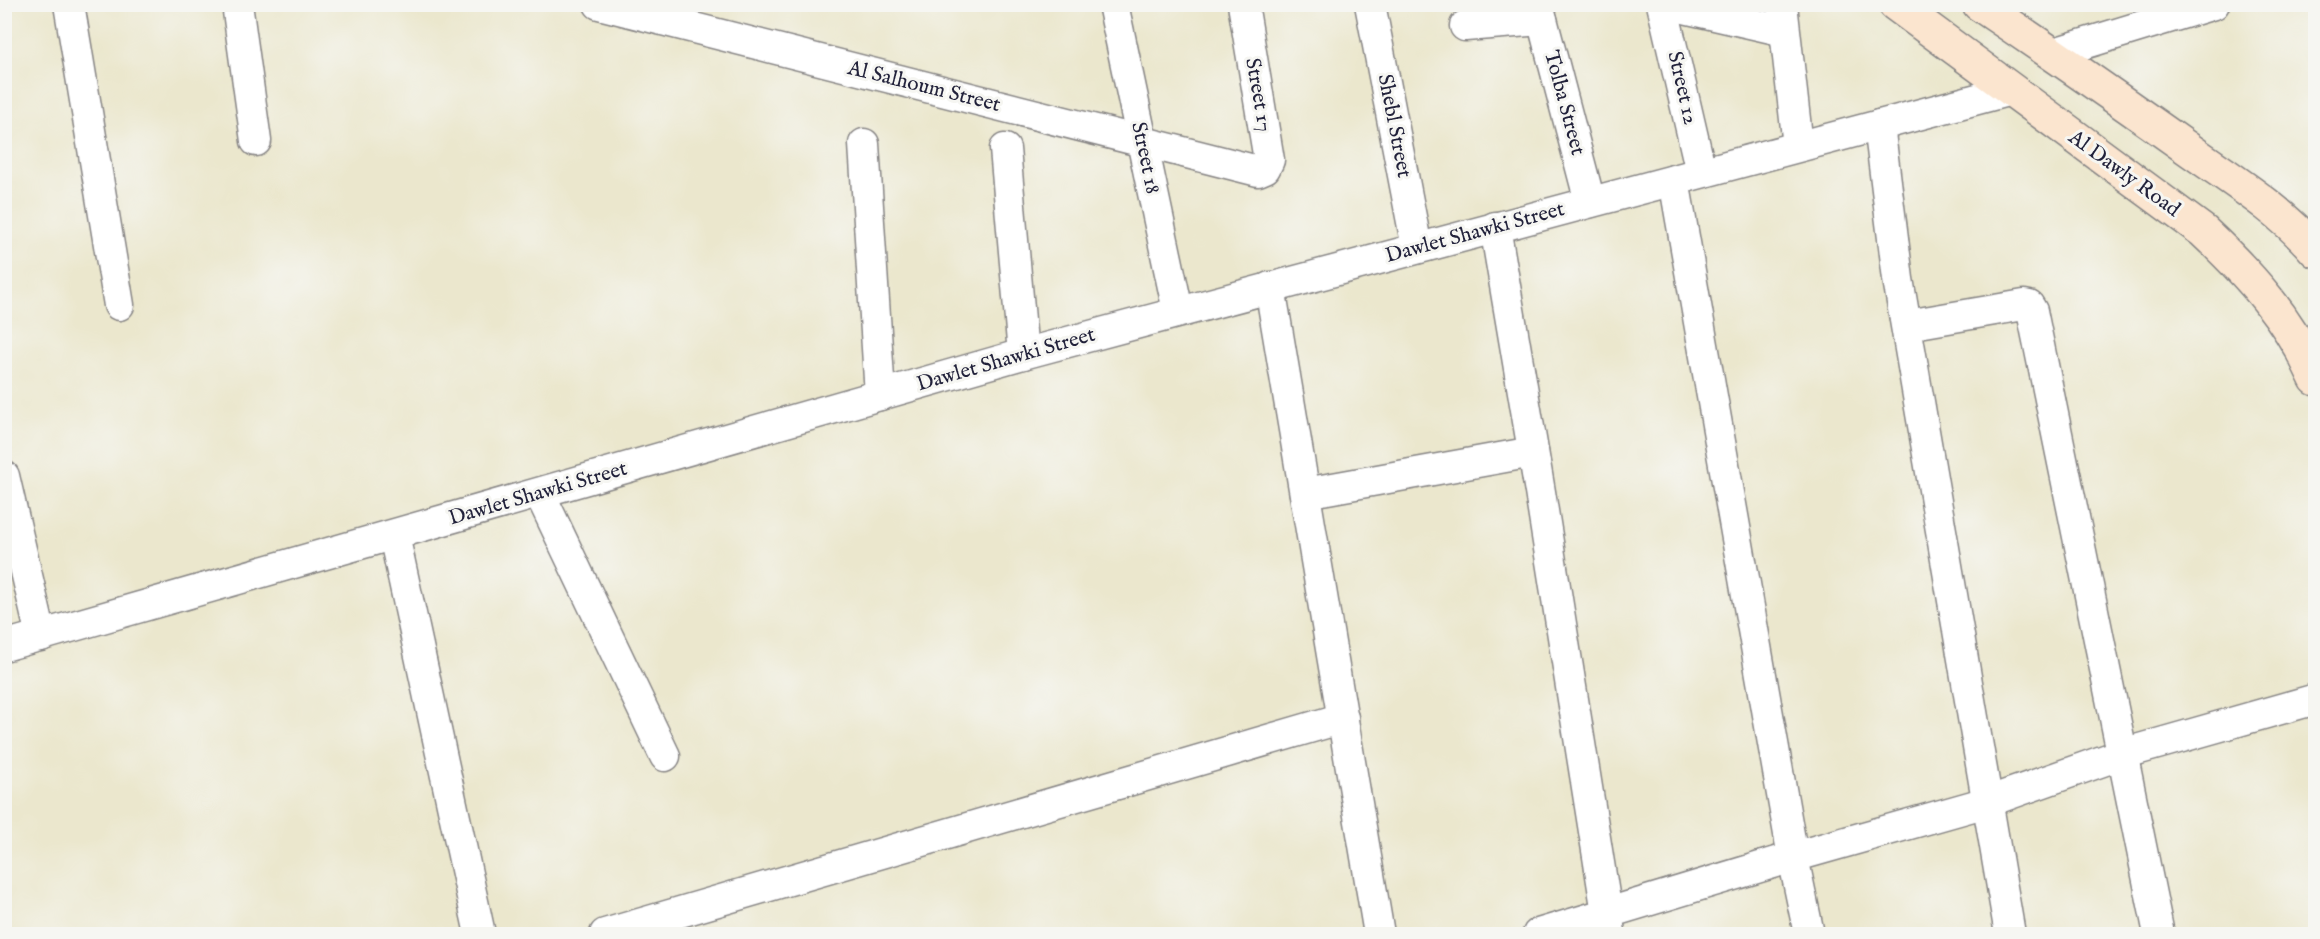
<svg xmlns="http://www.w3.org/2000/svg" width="2320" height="939" viewBox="0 0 2320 939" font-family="'IM FELL English',serif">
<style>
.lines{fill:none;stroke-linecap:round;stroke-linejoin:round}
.street-casing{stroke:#868484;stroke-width:33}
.secondary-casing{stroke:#868484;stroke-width:36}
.street{stroke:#fff;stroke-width:30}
.secondary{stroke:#fbe5cf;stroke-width:33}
.labels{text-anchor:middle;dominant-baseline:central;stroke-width:6;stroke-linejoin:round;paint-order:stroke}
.street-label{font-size:21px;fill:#22223b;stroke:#f6f6f2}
</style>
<rect width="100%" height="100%" fill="#f6f6f2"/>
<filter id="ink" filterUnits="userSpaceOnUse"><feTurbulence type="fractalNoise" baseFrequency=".0167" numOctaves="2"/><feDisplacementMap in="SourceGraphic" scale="12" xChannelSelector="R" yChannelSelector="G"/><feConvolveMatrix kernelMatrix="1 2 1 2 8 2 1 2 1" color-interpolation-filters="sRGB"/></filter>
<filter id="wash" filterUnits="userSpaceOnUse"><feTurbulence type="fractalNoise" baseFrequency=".008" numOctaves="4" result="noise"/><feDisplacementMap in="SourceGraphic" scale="24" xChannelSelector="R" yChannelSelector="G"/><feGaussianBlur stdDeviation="1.35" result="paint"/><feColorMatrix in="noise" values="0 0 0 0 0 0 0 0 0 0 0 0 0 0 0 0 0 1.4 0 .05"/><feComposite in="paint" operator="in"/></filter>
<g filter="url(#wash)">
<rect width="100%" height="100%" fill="#ebe7cd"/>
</g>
<g filter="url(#ink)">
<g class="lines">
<defs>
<g id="street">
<path d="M69,4l50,301"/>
<path d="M237,4l19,137"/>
<path d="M599,4l659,167 7,-3 4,-8 -26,-156"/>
<path d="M1113,4l65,307"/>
<path d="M1370,4l47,244"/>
<path d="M1538,4l52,198"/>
<path d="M1662,4l39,168"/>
<path d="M1666,4l118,27"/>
<path d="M1782,4l16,142"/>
<path d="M1465,26l77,-6"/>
<path d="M2054,53l160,-49"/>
<path d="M1879,125l19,154 112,655"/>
<path d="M864,144l16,251"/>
<path d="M1005,149l18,205"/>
<path d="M1674,180l119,677 16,77"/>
<path d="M1495,227l45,265 70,440"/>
<path d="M1270,287l109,647"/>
<path d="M1907,325l117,-20 5,1 3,5 127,623"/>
<path d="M4,476l37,160"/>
<path d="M1305,493l228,-41"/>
<path d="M540,494l125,262"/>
<path d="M394,535l86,399"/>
<path d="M4,646l1019,-292 988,-264"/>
<path d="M605,934l738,-216"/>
<path d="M1538,934l255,-77 194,-55 135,-48 194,-55"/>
</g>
<g id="secondary">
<path d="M1895,4l308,227c48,45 86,87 113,148"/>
<path d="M1979,4c70,47 139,95 208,144 45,32 92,60 129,103"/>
</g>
</defs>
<use href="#street" class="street-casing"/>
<use href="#secondary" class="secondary-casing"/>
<use href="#street" class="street"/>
<use href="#secondary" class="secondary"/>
</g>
</g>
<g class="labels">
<g class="street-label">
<text transform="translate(924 87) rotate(14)">Al Salhoum Street</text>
<text transform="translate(1682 88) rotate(77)">Street 12</text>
<text transform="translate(1258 95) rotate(80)">Street 17</text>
<text transform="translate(1564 103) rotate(75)">Tolba Street</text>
<text transform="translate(1394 126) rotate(79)">Shebl Street</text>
<text transform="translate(1145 158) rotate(78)">Street 18</text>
<text transform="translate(2124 174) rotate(36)">Al Dawly Road</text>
<text transform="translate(1475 233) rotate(-15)">Dawlet Shawki Street</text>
<text transform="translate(1006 360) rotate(-16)">Dawlet Shawki Street</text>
<text transform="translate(538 494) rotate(-16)">Dawlet Shawki Street</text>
</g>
</g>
<rect width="2320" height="939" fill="none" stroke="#f6f6f2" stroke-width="24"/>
</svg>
